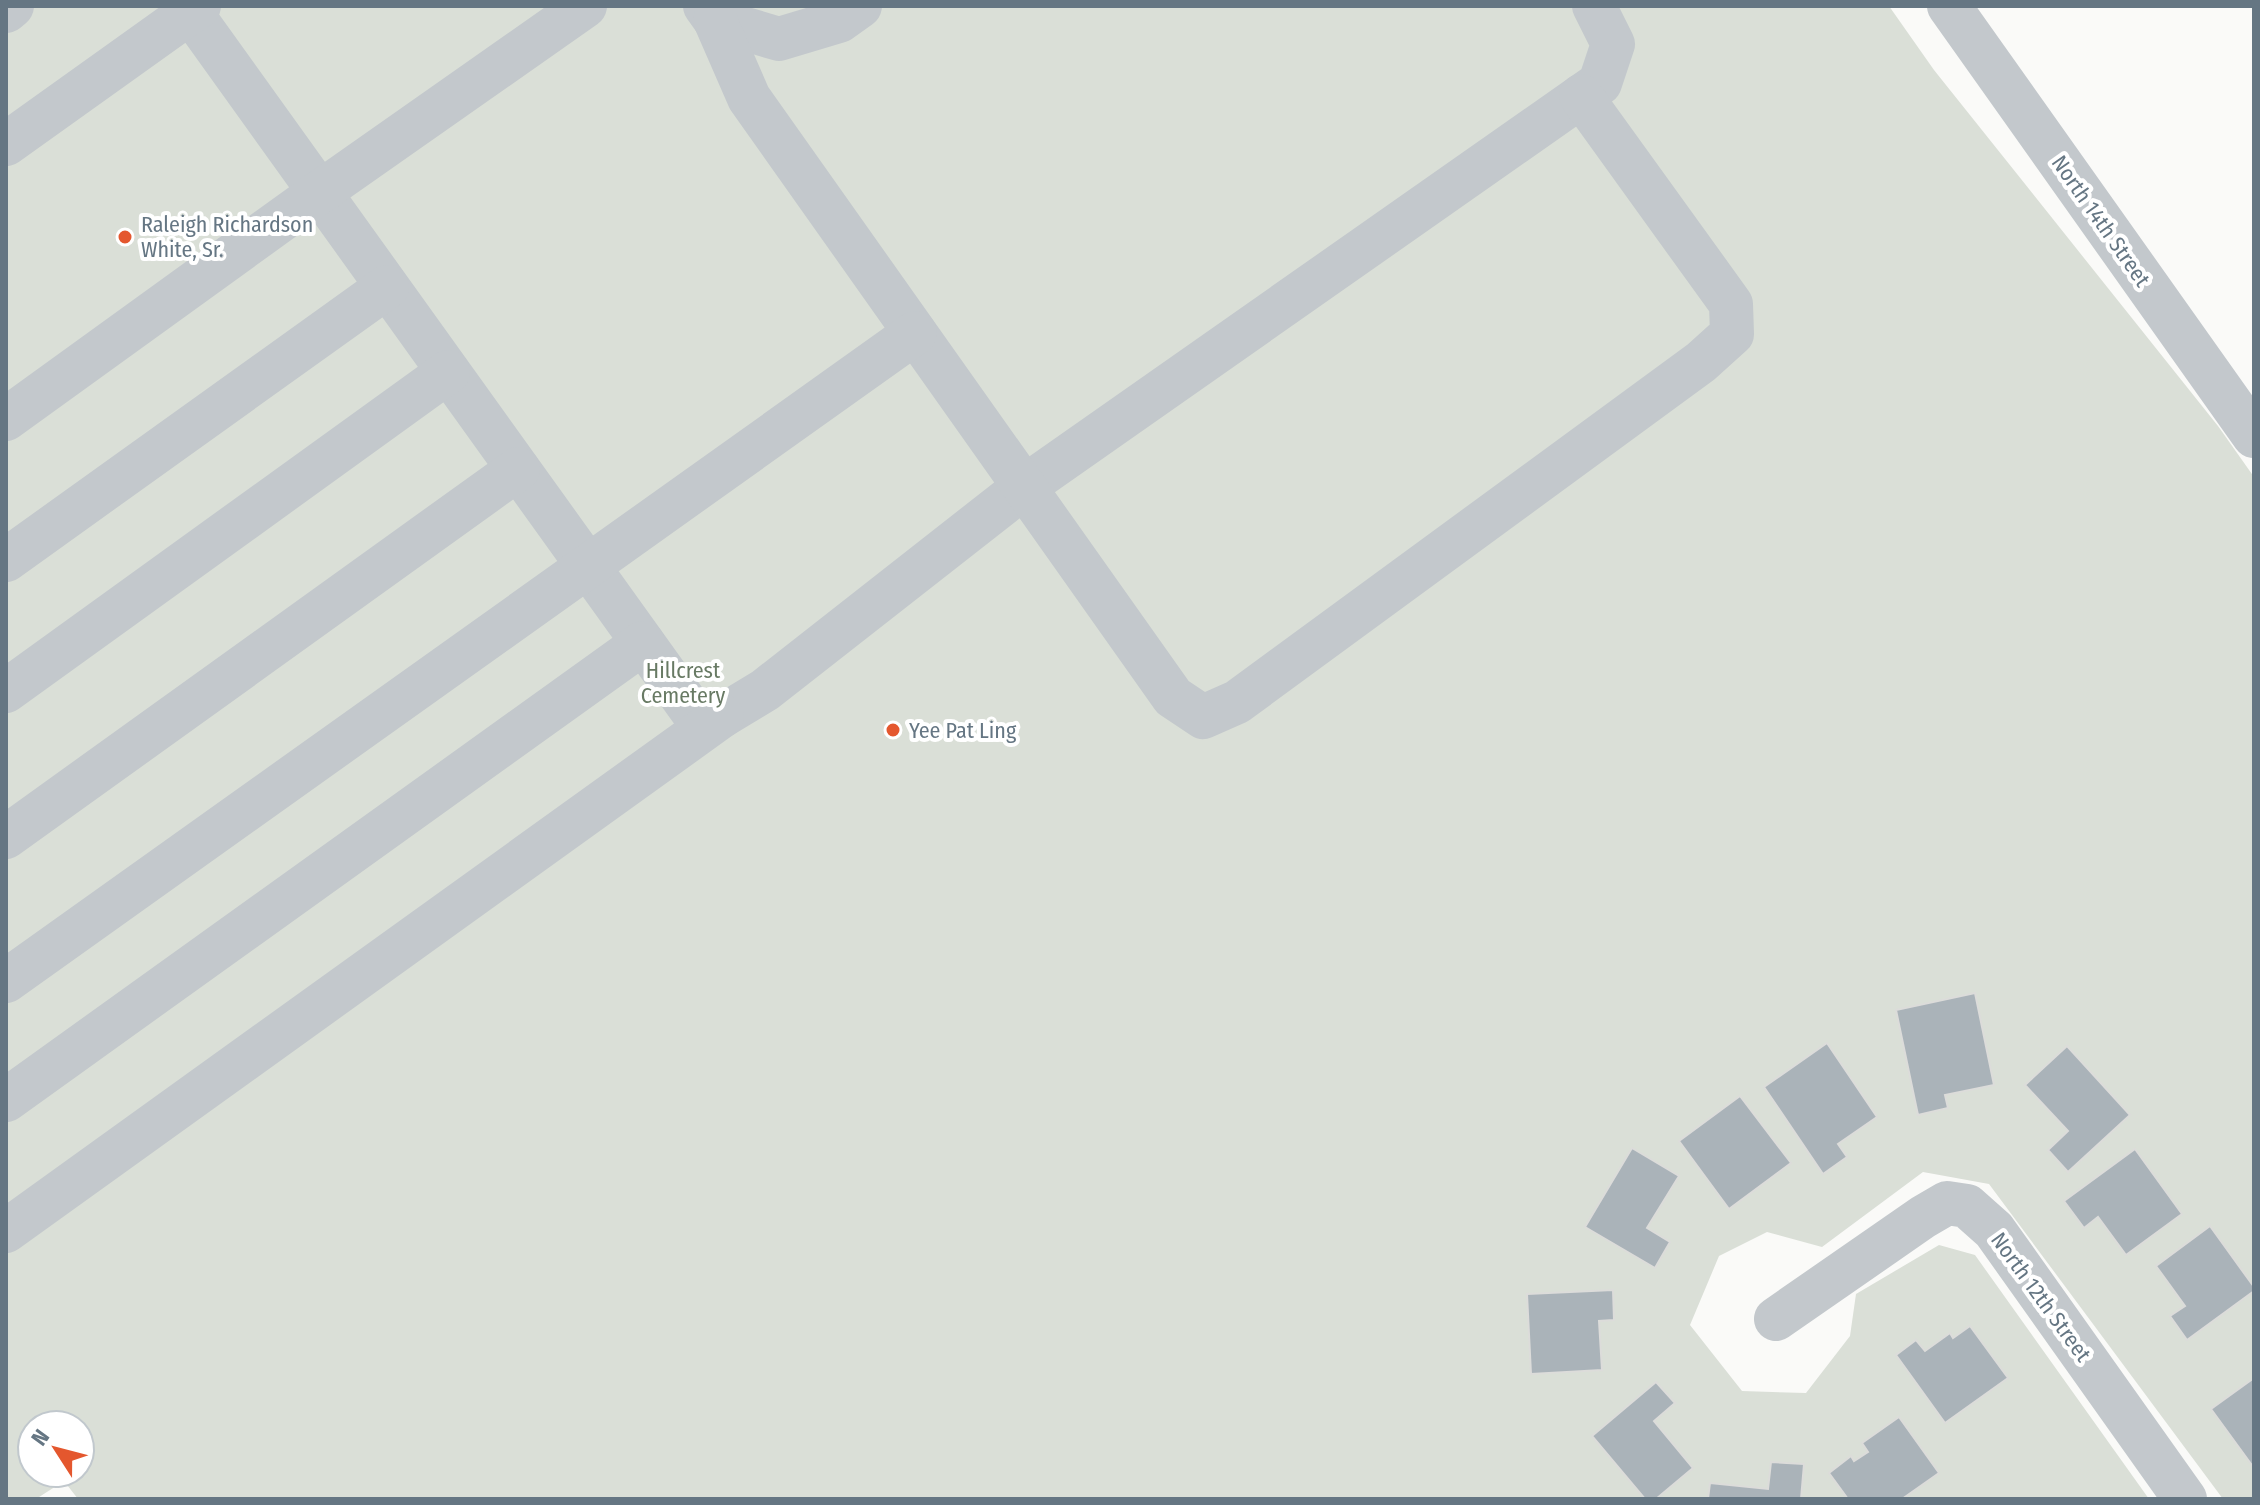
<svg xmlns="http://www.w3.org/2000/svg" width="2260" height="1505" viewBox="0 0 2260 1505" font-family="'Fira Sans Condensed',sans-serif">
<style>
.green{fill:#dadfd7;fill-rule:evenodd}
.building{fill:#aab3b9;stroke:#dcdcda;stroke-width:2}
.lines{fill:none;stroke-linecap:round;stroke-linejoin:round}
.minor{stroke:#c3c8cc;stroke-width:44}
.poi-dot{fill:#e4572e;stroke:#fff;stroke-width:3}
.labels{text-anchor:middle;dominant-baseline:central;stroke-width:8;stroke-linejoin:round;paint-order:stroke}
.street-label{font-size:22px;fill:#657683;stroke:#fff}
.poi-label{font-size:22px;fill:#657683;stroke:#fff;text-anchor:start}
.park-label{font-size:22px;fill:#687a64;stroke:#fff}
</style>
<rect width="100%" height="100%" fill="#fafaf8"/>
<path class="green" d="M6,6h1883l45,64 284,356 36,51v1022h-31l-234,-315 -66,-12 -101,75 -55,-15 -48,24 -29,69 52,66 64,2 44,-57 6,-42 83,-49 36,10 174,244h-2071l-14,-18 -28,18h-30zM32,1425h48v48h-48z"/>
<g class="building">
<path d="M1975,993l19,92 -49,10 3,13 -30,7 -22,-105z"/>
<path d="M1827,1043l50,74 -39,27 9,13 -24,17 -59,-87z"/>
<path d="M2067,1046l63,69 -62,57 -20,-22 20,-19 -43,-46z"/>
<path d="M1740,1096l51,67 -62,46 -50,-68z"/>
<path d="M1632,1148l47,28 -32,52 23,14 -15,26 -70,-41z"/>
<path d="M2135,1149l47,65 -56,41 -28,-38 -14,11 -20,-27z"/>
<path d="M2210,1226l44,61v4l-67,49 -17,-24 15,-10 -29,-40z"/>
<path d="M1613,1290l1,30 -15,1 3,49 -71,4 -4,-80z"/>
<path d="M1970,1326l38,52 -63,45 -49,-68 20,-15 9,11 25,-18 3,5z"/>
<path d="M2254,1378v90l-43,-59z"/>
<path d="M1656,1382l19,21 -21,18 39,47 -37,31h-11l-53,-63z"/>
<path d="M1899,1417l40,56 -37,26h-54l-19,-26 22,-17 3,5 14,-9 -6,-9z"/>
<path d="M1771,1462l33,2 -3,35h-93l2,-16 58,6z"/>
</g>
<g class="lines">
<g class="minor">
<path d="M186,6l506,705 30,5 43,-26 259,-203 576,-404 13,-39 -19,-38"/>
<path d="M705,6l10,14 64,19 60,-18 21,-15"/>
<path d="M1949,6l305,430"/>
<path d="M6,11l6,-5"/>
<path d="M715,20l34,78 424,599 30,20 34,-15 464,-340 31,-28 -1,-30 -150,-208"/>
<path d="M6,144l193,-138"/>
<path d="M6,419l314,-227 265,-186"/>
<path d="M6,560l381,-273"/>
<path d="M6,691l442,-319"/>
<path d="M6,837l512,-368"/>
<path d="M6,981l909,-648"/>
<path d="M6,1100l637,-457"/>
<path d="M6,1231l716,-515"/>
<path d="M1776,1319l147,-102 24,-14 20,3 27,24 191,269"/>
</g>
</g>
<g class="poi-dot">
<circle cx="125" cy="237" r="8"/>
<circle cx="893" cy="730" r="8"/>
</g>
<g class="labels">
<g class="street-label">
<text transform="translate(2101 221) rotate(55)">North 14th Street</text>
<text transform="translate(2041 1297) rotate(54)">North 12th Street</text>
</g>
<g class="poi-label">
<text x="141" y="224">Raleigh Richardson<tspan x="141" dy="25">White, Sr.</tspan></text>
<text x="909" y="730">Yee Pat Ling</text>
</g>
<g class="park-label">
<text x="683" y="670">Hillcrest<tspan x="683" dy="25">Cemetery</tspan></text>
</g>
</g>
<rect width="2260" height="1505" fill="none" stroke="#657683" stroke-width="16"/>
<g transform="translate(56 1449) rotate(306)"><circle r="38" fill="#ffffff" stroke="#c1c8cd" stroke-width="2"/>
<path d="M0-6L14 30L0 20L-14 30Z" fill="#e4572e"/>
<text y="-12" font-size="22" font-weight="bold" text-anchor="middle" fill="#657683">N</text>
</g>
</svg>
